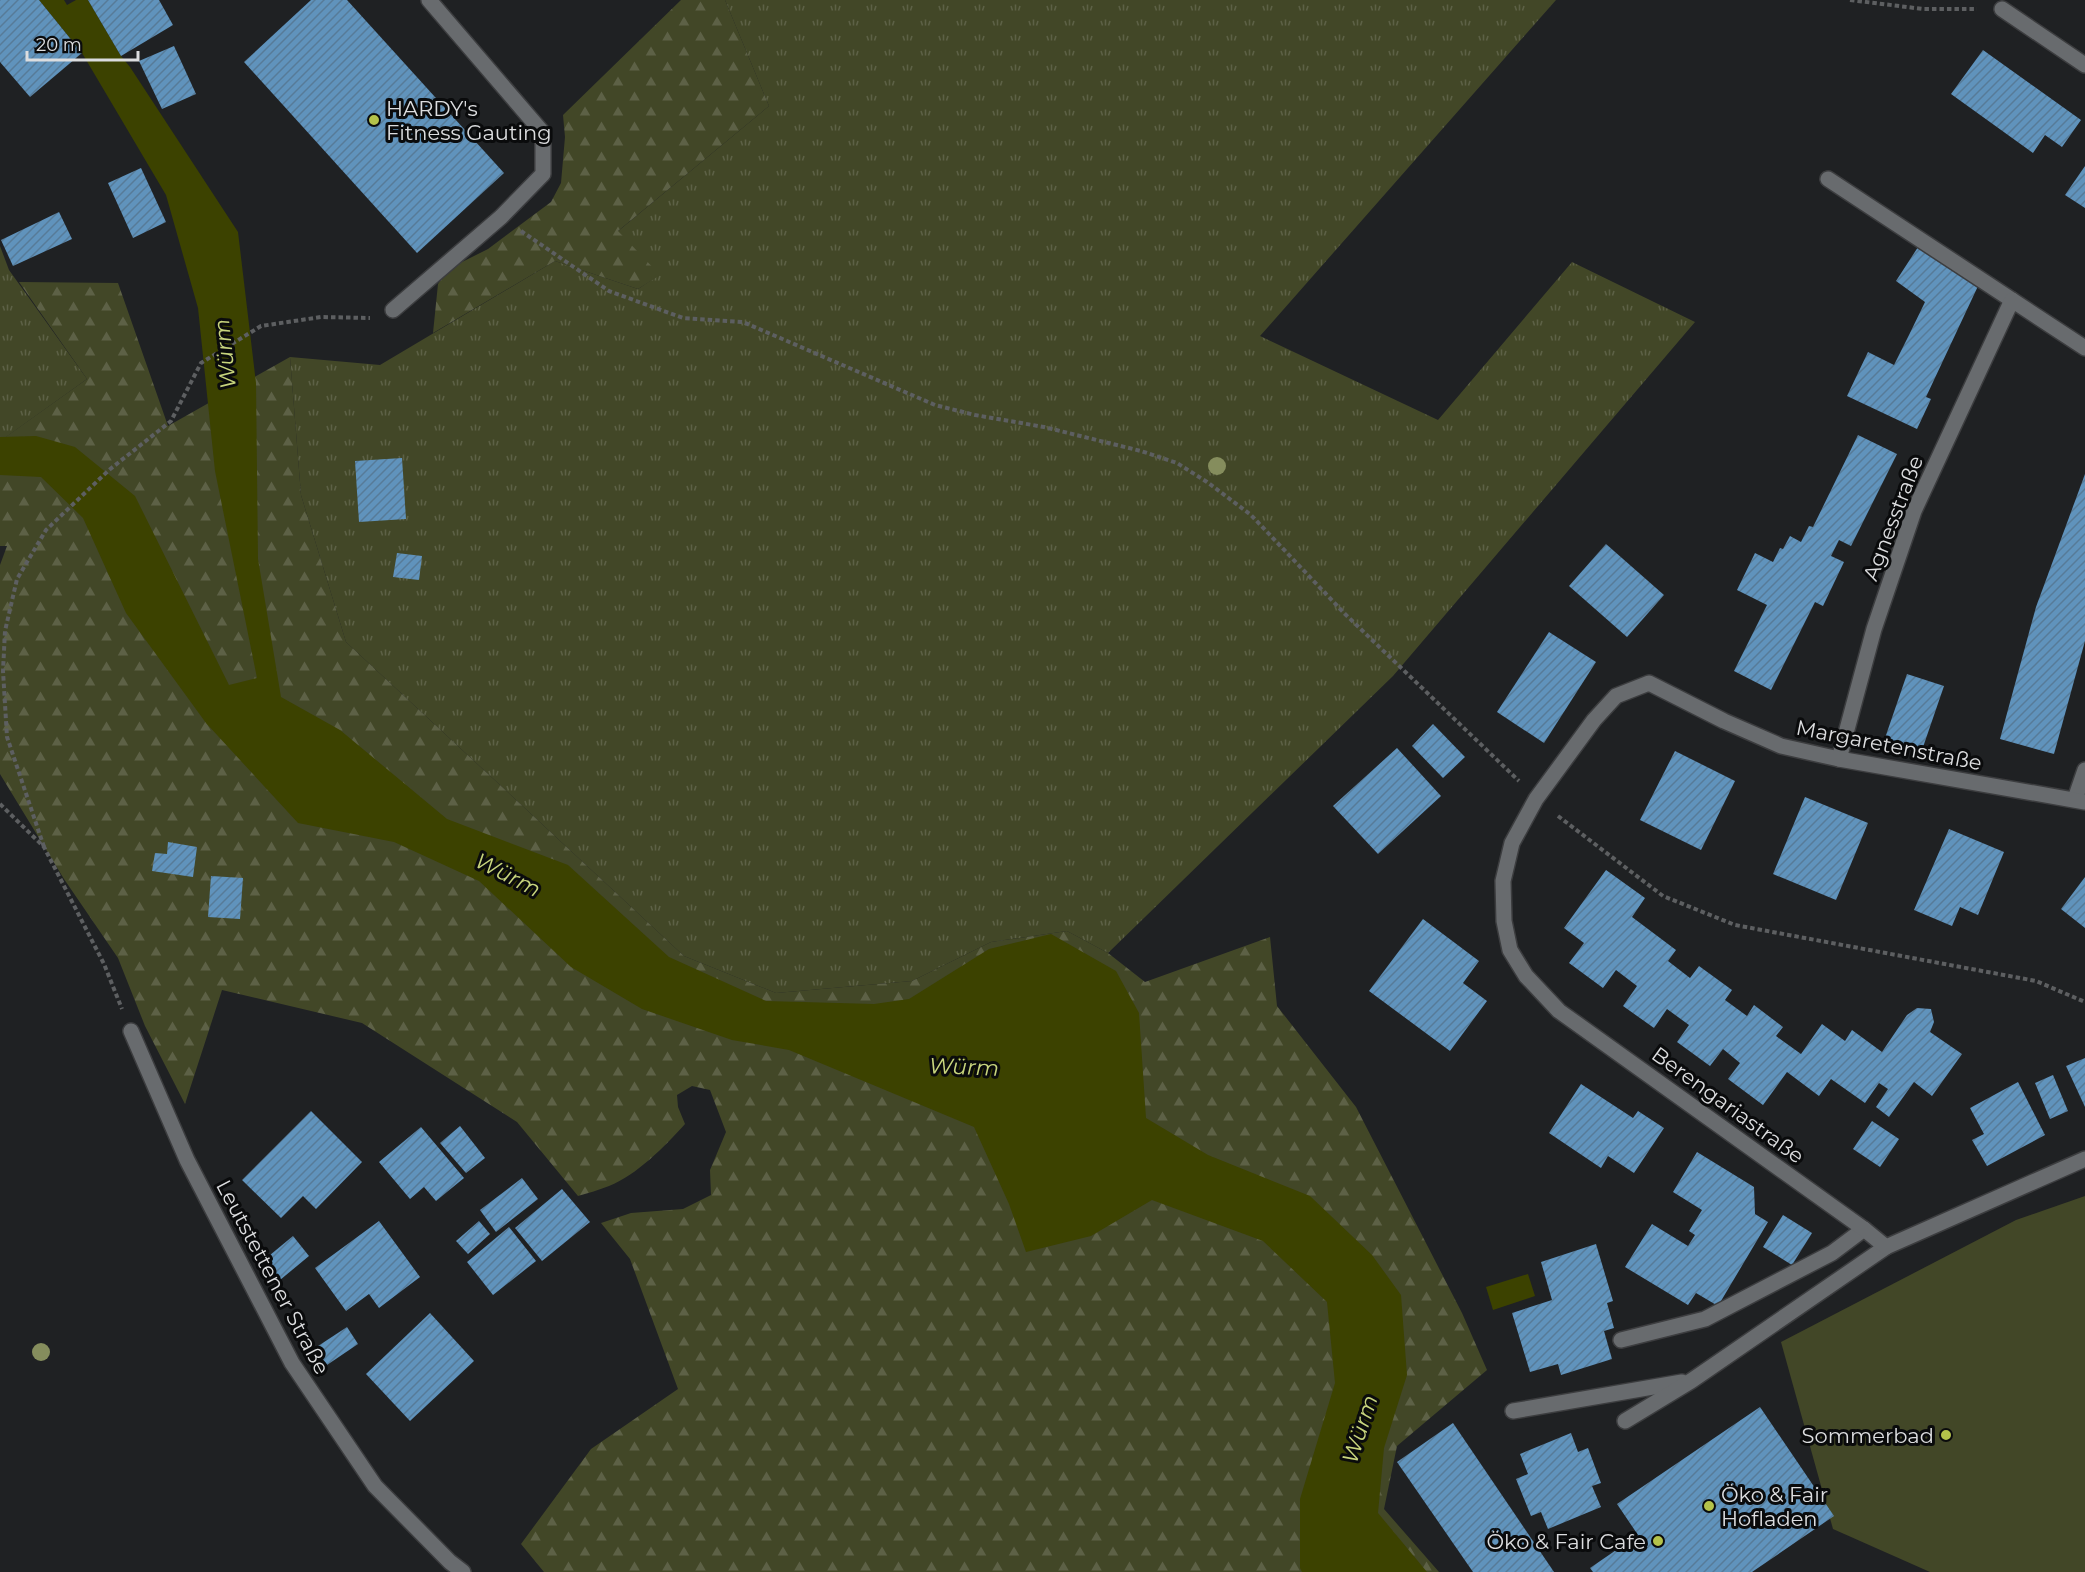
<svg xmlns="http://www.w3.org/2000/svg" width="2085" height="1572" viewBox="0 0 2085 1572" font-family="Montserrat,sans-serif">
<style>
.grass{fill:url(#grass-tufts)}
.forest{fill:url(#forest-firs)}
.park{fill:#424727}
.water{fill:#3c4200}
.building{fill:url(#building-hatch)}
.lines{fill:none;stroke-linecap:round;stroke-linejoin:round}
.lane-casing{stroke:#3c3d3f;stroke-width:18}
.street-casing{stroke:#3c3d3f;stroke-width:18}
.path{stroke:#5d5f61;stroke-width:4;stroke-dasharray:4.5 3;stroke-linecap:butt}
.lane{stroke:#686b6e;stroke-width:15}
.street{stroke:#686b6e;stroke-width:15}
.tree{fill:#858d5d}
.poi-dot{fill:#b4c24a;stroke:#0a0b0c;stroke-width:2}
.labels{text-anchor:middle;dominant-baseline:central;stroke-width:6;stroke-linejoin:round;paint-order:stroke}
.poi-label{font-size:21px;fill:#dcdddf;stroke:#0a0b0c;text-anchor:start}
.street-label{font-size:21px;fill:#dcdddf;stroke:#0a0b0c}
.water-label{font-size:22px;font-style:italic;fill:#c8d57d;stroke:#0a0b0c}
</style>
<defs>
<pattern id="grass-tufts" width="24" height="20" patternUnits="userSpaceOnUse" patternTransform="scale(1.5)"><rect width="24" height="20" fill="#424727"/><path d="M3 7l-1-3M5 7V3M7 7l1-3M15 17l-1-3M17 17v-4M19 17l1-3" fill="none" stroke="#5d6146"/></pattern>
<pattern id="forest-firs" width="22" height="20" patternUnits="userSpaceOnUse" patternTransform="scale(1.5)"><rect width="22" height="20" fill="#424727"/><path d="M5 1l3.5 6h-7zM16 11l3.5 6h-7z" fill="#5d6146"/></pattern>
<pattern id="building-hatch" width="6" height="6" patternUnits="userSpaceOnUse" patternTransform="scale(1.5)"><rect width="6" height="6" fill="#6093bc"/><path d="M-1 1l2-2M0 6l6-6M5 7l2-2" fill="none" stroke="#577b98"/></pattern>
</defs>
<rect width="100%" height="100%" fill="#1f2123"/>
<g class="grass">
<path d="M725,0h831l-296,336 178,84 134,-158 123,60 -302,354 -285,277 -41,-22 -76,11 -79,39 -136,12 -92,-37 -338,-314 -45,-147 -11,-138 90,8 175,-104 83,28 21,-14 -42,-43 152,-126z"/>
<path d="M0,246l9,24 78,109 -81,58h-6z"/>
</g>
<g class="forest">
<path d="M681,0h44l44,106 -151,125 42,44 -22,14 -83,-28 -122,72 5,-49 10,-15 40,-20 63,-47 10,-19 4,-46 -2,-22z"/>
<path d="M19,282l99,1 50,143 122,-69 11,138 45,147 338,314 92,37 136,-12 79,-39 76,-11 41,22 37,29 125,-45 7,69 79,101 106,206 25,57 -90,76 -13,63 55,63h-895l-23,-28 70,-95 87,-60 -48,-130 -29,-36 30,-10 52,-4 28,-14 -1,-25 16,-38 -16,-42 -18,-4 -15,9 1,12 7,17c-20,22 -48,51 -76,62 -10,4 -21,7 -31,10l-61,-74 -155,-99 -140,-33 -37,114 -40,-78 -27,-68 -54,-79 -64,-105v-209l7,-19h-7v-105l87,-62z"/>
</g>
<path class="park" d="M2085,1196v376h-155l-97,-43 -52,-187 235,-122z"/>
<g class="water">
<path d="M39,0h25l3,5 9,-5h12l33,56 9,11 108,165 18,151 2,176 23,138 59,33 107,89 121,46 101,92 97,44 108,3 35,-5 80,-50 62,-15 65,37 23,42 7,105 62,37 102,41 62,59 29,40 6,80 -23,73 -6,65 49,59h-125l-2,-4v-69l35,-116 -8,-81 -64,-61 -111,-41 -61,36 -65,16 -17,-48 -35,-77 -185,-77 -57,-10 -90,-31 -71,-42 -92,-86 -85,-39 -96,-19 -92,-100 -80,-110 -43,-95 -42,-41 -41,-2v-38l36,-1 39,11 60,49 94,189 28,-7 -42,-207 -17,-163 -32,-113 -84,-142z"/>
<path d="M1528,1274l7,22 -42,14 -7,-23z"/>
</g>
<g class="building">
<path d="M0,0h39l43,53 -52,44 -30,-35z"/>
<path d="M88,0h71l14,25 -52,31z"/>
<path d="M311,0h36l157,173 -87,80 -173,-191z"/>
<path d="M174,46l22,48 -34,15 -23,-48z"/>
<path d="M1983,50l98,70 -19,27 -17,-12 -12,18 -82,-59z"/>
<path d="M2085,166v42l-20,-13z"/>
<path d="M141,168l25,54 -33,16 -25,-55z"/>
<path d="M59,212l13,27 -59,27 -12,-26z"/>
<path d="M1920,244l59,40 -53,113 5,2 -14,30 -70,-33 21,-44 26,13 15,-30 16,-33 -29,-21z"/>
<path d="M1858,435l39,19 -46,92 -12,-6 -8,16 13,6 -21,44 -8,-4 -44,88 -37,-19 33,-66 -30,-15 18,-37 18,9 7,-14 3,1 7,-13 11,6 8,-16 4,1z"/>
<path d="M402,458l4,61 -47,3 -4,-61z"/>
<path d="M2085,474v167l-31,113 -54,-15 36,-132z"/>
<path d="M1606,544l58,51 -37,42 -58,-51z"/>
<path d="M397,553l25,3 -3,24 -26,-3z"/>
<path d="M1549,632l47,30 -52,81 -47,-31z"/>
<path d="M1907,674l37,12 -23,67 -37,-12z"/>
<path d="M1433,724l32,33 -22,21 -31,-32z"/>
<path d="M1397,748l44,48 -63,58 -45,-48z"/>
<path d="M1675,751l60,30 -34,69 -61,-30z"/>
<path d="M1805,797l63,26 -32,77 -63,-26z"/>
<path d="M1949,829l55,23 -26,63 -18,-8 -8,19 -38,-16z"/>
<path d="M168,842l29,5 -4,30 -41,-6 3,-18 12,1z"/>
<path d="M1606,870l39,28 -13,19 44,33 -8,11 22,17 9,-12 33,24 -7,10 22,16 7,-11 29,22 -7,9 25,18 21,-30 23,17 7,-11 30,22 25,-37 10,-7 14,1 3,13 -4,10 32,22 -30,42 -18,-14 -25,35 -13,-10 12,-18 -9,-6 -14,20 -34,-24 -12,17 -32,-24 -24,33 -35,-26 12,-16 -17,-14 -13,17 -33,-24 12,-17 -22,-16 -13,19 -31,-22 14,-20 -21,-16 -13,18 -34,-25 15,-20 -20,-15z"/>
<path d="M211,876l32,2 -3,41 -32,-2z"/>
<path d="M2085,877v51l-24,-19z"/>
<path d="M1423,919l56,42 -16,22 24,18 -37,50 -81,-60z"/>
<path d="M2085,1058v49l-19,-41z"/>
<path d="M2053,1075l15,36 -18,8 -15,-36z"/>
<path d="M2018,1082l27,53 -58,31 -15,-26 12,-6 -14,-26z"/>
<path d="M1581,1084l52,34 5,-7 26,17 -30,45 -26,-17 -7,12 -52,-35z"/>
<path d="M311,1111l51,51 -46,47 -13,-13 -22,22 -39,-38z"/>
<path d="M1872,1121l27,18 -19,28 -27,-18z"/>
<path d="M460,1126l25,32 -19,15 -26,-30z"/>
<path d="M421,1127l43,51 -28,23 -12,-14 -14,12 -31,-37z"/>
<path d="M1697,1152l57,35 1,27 13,8 -50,84 -22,-13 -8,12 -63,-38 27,-43 36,22 7,-11 -6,-4 13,-21 -29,-18z"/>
<path d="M522,1178l16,21 -42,33 -16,-22z"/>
<path d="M562,1189l28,33 -48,39 -27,-33z"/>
<path d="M1783,1215l29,18 -20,32 -29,-18z"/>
<path d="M379,1221l41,56 -41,31 -10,-14 -23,17 -31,-43z"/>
<path d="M479,1221l11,13 -22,20 -12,-13z"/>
<path d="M509,1227l27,34 -43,34 -26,-33z"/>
<path d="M293,1236l16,20 -29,24 -16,-20z"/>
<path d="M1596,1244l17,57 -6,2 7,25 -10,3 8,28 -51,16 -3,-11 -28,8 -18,-59 40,-13 -11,-38z"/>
<path d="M430,1313l44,48 -64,60 -44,-47z"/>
<path d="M347,1327l11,17 -31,21 -12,-17z"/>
<path d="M1760,1407l74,109 -82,56h-159l-3,-4 48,-33 -21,-31z"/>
<path d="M1453,1423l101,149h-81l-76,-110z"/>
<path d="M1571,1433l7,19 10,-4 13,35 -9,3 9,21 -53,22 -7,-17 -10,4 -15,-37 12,-5 -8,-20z"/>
</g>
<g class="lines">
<defs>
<g id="lane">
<path d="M393,310l108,-93 42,-43v-41"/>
<path d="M1621,1340l84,-21 127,-66 32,-24"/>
<path d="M1513,1411l169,-29"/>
<path d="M1625,1421l66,-40 195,-134"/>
</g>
<g id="street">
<path d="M429,0l114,133"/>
<path d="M2002,9l83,56"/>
<path d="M1828,179l184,121"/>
<path d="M1839,759l35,-130 40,-118 98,-211 73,48"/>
<path d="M2075,799l10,-29"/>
<path d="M2085,802l-246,-43 -58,-13 -57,-25 -75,-38 -33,13 -22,24 -58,79 -24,44 -9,38 1,40 6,29 16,26 33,35 305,218 22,18 199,-88"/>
<path d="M131,1031l56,129 105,203 83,123 75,76 13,10"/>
</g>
</defs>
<use href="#lane" class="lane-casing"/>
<use href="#street" class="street-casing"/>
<g class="path">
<path d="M1850,0l73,9h54"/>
<path d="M521,231l88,60 74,27 60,4 192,83 40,10 69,12 97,24 36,12 30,19 44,33 94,99 174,167"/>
<path d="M0,804l44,43 60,117 18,45"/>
<path d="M1558,816l105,80 72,29 301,56 49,21"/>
<path d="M44,847l-37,-110 -4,-66 2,-40 12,-52 29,-49 63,-60 62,-49 30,-58 60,-37 60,-9 49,1"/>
</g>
<use href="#lane" class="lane"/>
<use href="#street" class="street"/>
</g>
<g class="tree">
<circle cx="1217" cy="466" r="9"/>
<circle cx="41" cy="1352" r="9"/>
</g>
<g class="poi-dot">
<circle cx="374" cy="120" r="6"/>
<circle cx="1946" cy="1435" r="6"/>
<circle cx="1709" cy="1506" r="6"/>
<circle cx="1658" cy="1541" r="6"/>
</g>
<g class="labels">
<g class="poi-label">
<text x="386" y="108">HARDY's<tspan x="386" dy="24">Fitness Gauting</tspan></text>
<text x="1934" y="1435" text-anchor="end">Sommerbad</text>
<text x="1721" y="1494">Öko &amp; Fair<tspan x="1721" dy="24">Hofladen</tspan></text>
<text x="1646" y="1541" text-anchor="end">Öko &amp; Fair Cafe</text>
</g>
<g class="street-label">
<text transform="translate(1893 518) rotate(-69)">Agnesstraße</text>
<text transform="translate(1889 745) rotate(11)">Margaretenstraße</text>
<text transform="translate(1728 1105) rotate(36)">Berengariastraße</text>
<text transform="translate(273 1277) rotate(62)">Leutstettener Straße</text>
</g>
<g class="water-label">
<text transform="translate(225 354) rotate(-96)">Würm</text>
<text transform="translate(508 875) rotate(27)">Würm</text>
<text transform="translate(964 1067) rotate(2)">Würm</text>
<text transform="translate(1360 1429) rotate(-72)">Würm</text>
</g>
</g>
<path d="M27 51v9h111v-9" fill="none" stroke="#dcdddf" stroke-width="3"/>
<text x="36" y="51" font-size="18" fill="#dcdddf" stroke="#0a0b0c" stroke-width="4.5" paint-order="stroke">20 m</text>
</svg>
